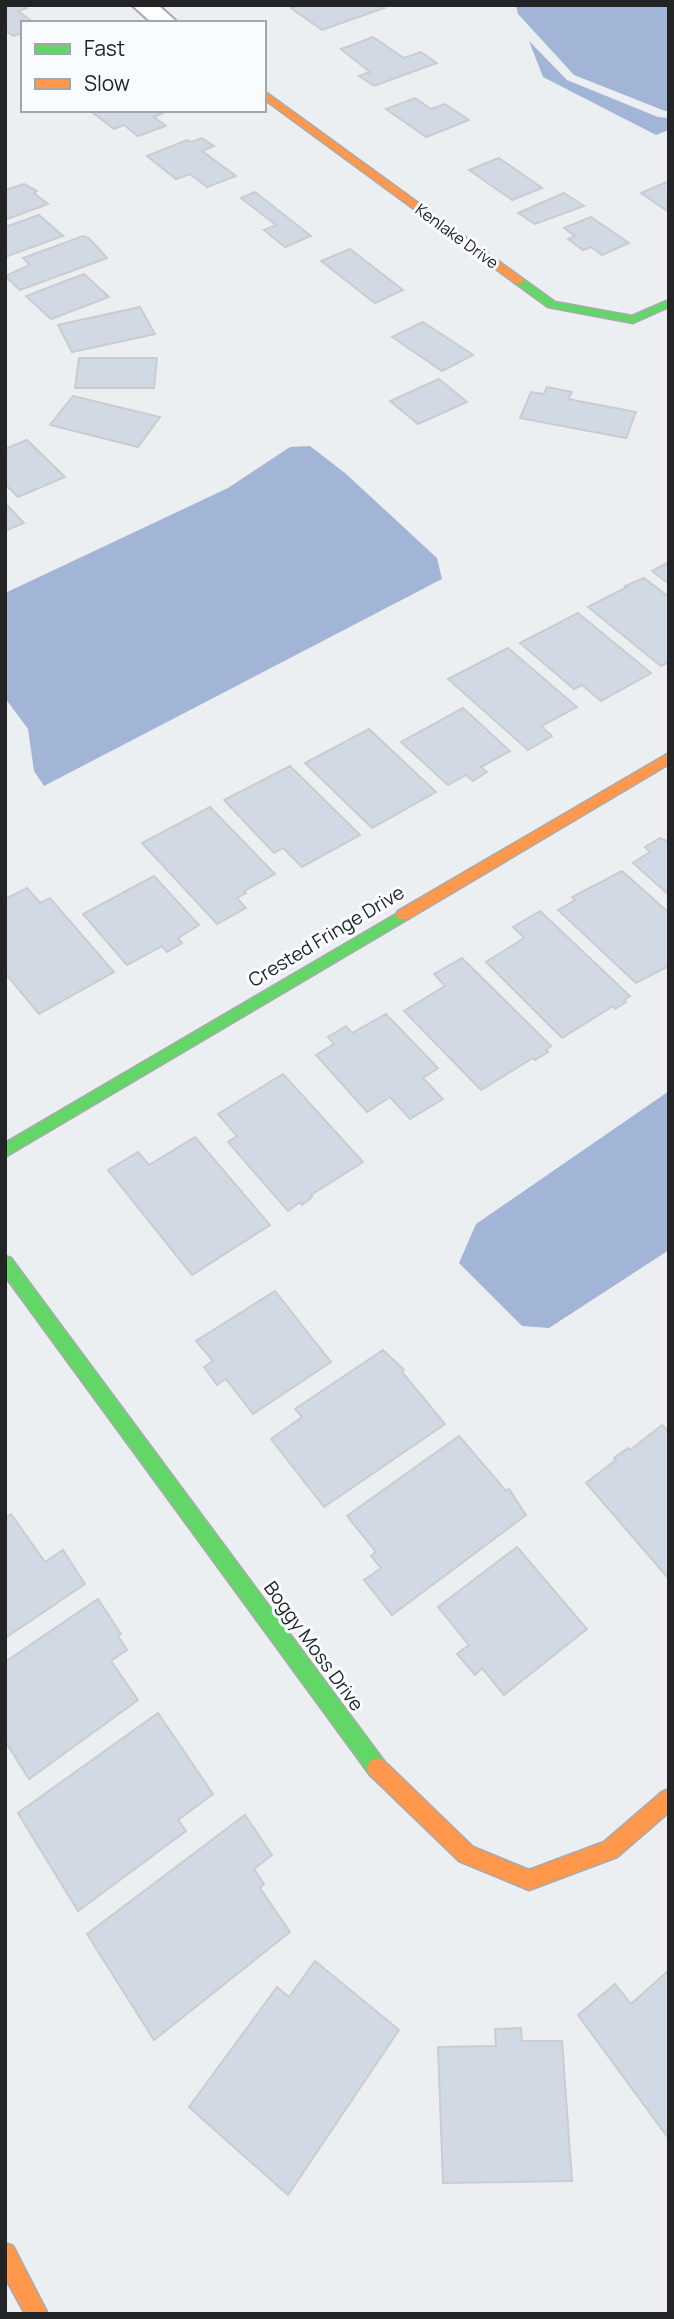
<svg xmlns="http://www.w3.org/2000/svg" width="674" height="2319" viewBox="0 0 674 2319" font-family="Manrope,sans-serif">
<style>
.water{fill:#a3b5d6}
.building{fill:#d1dae4;stroke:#cacccf;stroke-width:2}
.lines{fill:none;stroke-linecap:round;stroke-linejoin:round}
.street-casing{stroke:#a8aaac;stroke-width:4}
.fast-casing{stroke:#a8aaac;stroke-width:3}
.slow-casing{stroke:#a8aaac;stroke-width:3}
.street{fill:#fcfdfd;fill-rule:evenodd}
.fast{fill:#63d668;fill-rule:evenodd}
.slow{fill:#ff974d;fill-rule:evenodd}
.labels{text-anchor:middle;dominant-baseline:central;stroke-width:6;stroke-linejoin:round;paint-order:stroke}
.far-street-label{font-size:16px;fill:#222426;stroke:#f9fcff}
.street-label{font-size:19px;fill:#222426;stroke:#f9fcff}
</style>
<rect width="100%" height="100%" fill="#eceff2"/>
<g class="water">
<path d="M516,5h153v105l-4,1 -91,-36 -56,-61z"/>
<path d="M529,41l38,39 91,37 11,1v12l-13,5 -113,-58z"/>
<path d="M310,446l35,27 92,85 5,21 -398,207 -10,-15 -6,-42 -23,-31v-105l223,-105 62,-41z"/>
<path d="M669,1091v159l-120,78 -27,-2 -63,-63 17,-39z"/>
</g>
<g class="building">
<path d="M5,5h19l3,3 -9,3 16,12h-11v10l-10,3 -8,-6z"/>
<path d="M300,5h79l5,3 -62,22 -31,-22z"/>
<path d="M373,37l31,21 17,-6 16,11 -63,23 -15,-10 11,-4 -29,-23z"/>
<path d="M415,98l16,11 14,-5 24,16 -43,17 -40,-28z"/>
<path d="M98,110h61l4,3 -9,4 12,9 -28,10 -14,-11 -10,4 -22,-17z"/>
<path d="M202,138l12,8 -12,5 34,25 -29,11 -17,-13 -14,5 -29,-23 40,-16 4,2z"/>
<path d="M499,158l43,30 -30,12 -43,-30z"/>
<path d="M669,181l-2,30 -26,-18z"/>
<path d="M24,184l13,7 -3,2 14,11 -43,16v-30z"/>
<path d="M255,192l56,44 -26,11 -21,-17 12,-5 -35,-27z"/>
<path d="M564,193l20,13 -49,18 -17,-11z"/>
<path d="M39,215l24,21 -58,21v-30z"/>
<path d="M591,217l38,26 -27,12 -11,-8 -8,3 -15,-11 7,-3 -11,-8z"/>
<path d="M83,236l6,2 18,20 -87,32 -15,-14 25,-11 -7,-7z"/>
<path d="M350,249l53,41 -28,13 -54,-42z"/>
<path d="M84,274l25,23 -58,22 -25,-23z"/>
<path d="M140,307l15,27 -83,18 -14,-27z"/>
<path d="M423,322l50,33 -31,16 -50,-34z"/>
<path d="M79,358h78l-3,30h-79z"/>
<path d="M439,379l28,23 -49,22 -28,-23z"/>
<path d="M547,387l25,5 -4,7 68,13 -10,26 -106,-20 11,-26 13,2z"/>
<path d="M73,396l87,21 -22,30 -88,-22z"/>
<path d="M27,440l38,37 -47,20 -13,-13v-35z"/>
<path d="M5,503l19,20 -19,8z"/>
<path d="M669,562v22l-17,-13z"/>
<path d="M644,578l25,19v65l-8,4 -73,-59 39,-20 -2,-1z"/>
<path d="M578,613l73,60 -50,28 -19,-16 -8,4 -54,-46z"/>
<path d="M508,648l69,59 -36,19 11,10 -24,14 -80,-71z"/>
<path d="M463,708l47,43 -29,16 6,5 -14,9 -7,-6 -18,10 -47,-43z"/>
<path d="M369,729l67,63 -64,36 -67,-65z"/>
<path d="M290,766l70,69 -58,32 -19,-19 -9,5 -50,-53z"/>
<path d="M210,807l65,67 -31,17 2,2 -9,5 9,10 -29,16 -75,-81z"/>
<path d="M660,838l9,4v53l-36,-32 17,-11 -5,-5z"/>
<path d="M622,871l47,42v53l-33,17 -78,-73 17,-10 -3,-3z"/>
<path d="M154,876l45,49 -21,13 4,5 -15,9 -5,-6 -35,19 -44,-51z"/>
<path d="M27,888l13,15 10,-5 64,74 -75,42 -34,-41v-74z"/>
<path d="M540,911l90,85 -6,4 2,2 -11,7 -2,-3 -51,32 -76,-76 38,-24 -11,-11z"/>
<path d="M462,958l89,88 -5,4 2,2 -13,8 -2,-2 -52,32 -77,-79 41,-25 -11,-12z"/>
<path d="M386,1014l52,54 -15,10 20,21 -33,20 -20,-22 -23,15 -51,-57 18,-11 -6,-7 18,-11 6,7z"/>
<path d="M283,1074l80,88 -52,33 1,2 -10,8 -2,-3 -12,9 -60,-69 9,-6 -19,-22z"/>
<path d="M195,1137l75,88 -78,50 -84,-105 30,-18 11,13z"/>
<path d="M275,1291l56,71 -78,52 -27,-35 -9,6 -13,-18 9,-6 -17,-20z"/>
<path d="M383,1350l21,20 -2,2 43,52 -121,83 -53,-68 31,-22 -7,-8z"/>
<path d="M662,1425l7,7v147l-83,-96 30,-23 -2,-2 14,-10 2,2z"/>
<path d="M459,1436l47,55 3,-2 17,26 -134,100 -28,-35 17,-12 -10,-12 5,-4 -29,-36z"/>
<path d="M11,1514l34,48 18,-12 22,34 -80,54v-120z"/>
<path d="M517,1547l70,82 -83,66 -22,-27 -7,7 -18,-21 12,-9 -31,-38z"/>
<path d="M98,1599l23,35 -3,2 9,14 -16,11 27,39 -109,79 -24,-38v-79z"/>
<path d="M158,1713l55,81 -35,26 8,11 -108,80 -60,-98z"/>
<path d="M245,1815l27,40 -18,14 10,15 -4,4 30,44 -136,108 -67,-106z"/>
<path d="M315,1961l84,69 -111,165 -99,-88 88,-120 12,10z"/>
<path d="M669,1970v169l-91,-124 37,-31 16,20z"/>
<path d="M521,2028l1,13h40l10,140 -129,2 -5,-136 58,-1 -1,-17z"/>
</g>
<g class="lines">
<defs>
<path id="street" d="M132,5h26l20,18h-26z"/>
<g id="fast">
<path d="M515,279h8l32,23 77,14 37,-16v7l-36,16 -85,-16 -33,-24z"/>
<path d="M403,910l7,5 -2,4 -403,238v-14z"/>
<path d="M5,1256l6,2 373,503 3,7 -3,7 -7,3 -7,-3 -365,-499z"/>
</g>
<g id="slow">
<path d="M264,91l259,188v4h-8l-251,-184z"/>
<path d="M669,753v11l-261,155h-10l-2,-4 2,-4z"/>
<path d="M377,1758l7,3 89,86 56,23 75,-28 58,-50 7,-3v23l-52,45 -88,33 -70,-29 -89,-86 -3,-7 3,-7z"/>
<path d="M5,2243l8,3 35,68h-23l-20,-37z"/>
</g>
</defs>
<use href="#street" class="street-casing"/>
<use href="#fast" class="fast-casing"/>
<use href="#slow" class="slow-casing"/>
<use href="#street" class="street"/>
<use href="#fast" class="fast"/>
<use href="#slow" class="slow"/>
</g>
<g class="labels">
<g class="far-street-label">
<text transform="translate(457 236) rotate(36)">Kenlake Drive</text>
</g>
<g class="street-label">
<text transform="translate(326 936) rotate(-31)">Crested Fringe Drive</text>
<text transform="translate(314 1646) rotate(54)">Boggy Moss Drive</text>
</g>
</g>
<rect width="674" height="2319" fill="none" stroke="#222426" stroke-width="14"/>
<rect x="21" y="21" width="245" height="91" fill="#f9fcff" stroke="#a3a6a8" stroke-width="2"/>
<rect x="35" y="44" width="35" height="10" fill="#63d668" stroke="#a3a6a8" stroke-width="2"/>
<text x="84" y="56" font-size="21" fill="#222426">Fast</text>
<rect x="35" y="79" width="35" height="10" fill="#ff974d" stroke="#a3a6a8" stroke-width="2"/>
<text x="84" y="91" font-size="21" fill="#222426">Slow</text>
</svg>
